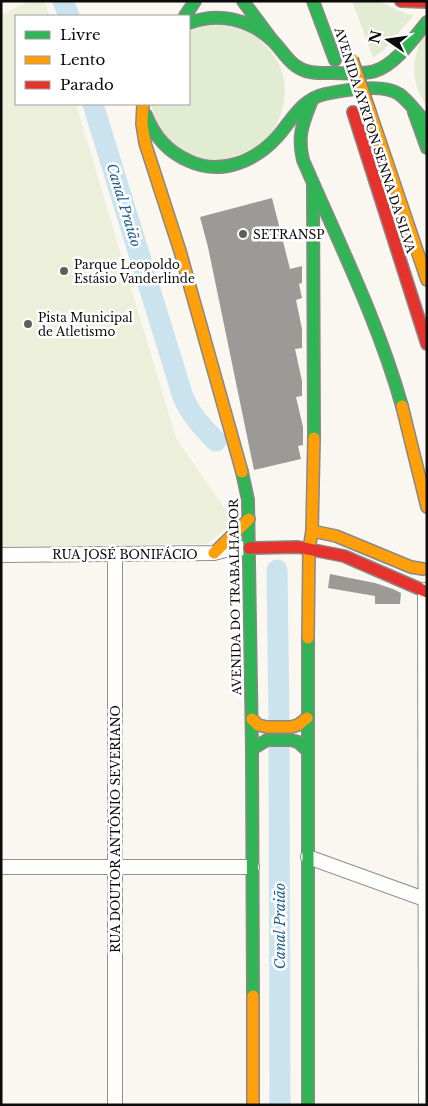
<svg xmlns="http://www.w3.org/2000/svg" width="428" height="1106" viewBox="0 0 428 1106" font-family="'Libre Baskerville',serif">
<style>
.green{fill:#e2ecd2}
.pitch{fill:#ecf0db}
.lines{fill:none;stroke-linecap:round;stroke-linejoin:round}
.stream{stroke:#cae3ef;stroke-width:4}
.river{stroke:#cae3ef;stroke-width:21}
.building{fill:#9c9a96}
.street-casing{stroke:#92918e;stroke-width:16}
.fast-casing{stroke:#898885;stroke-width:14}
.slow-casing{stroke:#898885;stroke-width:14}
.jam-casing{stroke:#898885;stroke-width:14}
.street{stroke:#fefefd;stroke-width:14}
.fast{stroke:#30b455;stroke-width:11}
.slow{stroke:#ff9f0a;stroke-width:11}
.jam{stroke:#e5322d;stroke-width:11}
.slow-bridge-casing{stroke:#7f7f7b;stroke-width:14;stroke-linecap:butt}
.slow-bridge{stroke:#ff9f0a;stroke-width:11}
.poi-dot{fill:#5e5e5b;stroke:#fff;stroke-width:2}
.labels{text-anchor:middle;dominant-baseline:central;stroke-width:5;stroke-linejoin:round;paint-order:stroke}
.street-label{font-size:12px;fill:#0b0b0b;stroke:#fff}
.poi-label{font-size:12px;fill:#0b0b0b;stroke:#fff;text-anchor:start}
.water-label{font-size:14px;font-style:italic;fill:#23628f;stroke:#fff}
</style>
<rect width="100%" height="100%" fill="#f9f7f0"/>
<g class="green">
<path d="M352,1h26l29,13 7,1 -31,36 -10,6z"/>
<path d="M212,24c29,3 48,9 64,35 15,24 10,56 -8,78 -2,2 -5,6 -8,8 -7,4 -31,15 -39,15 -27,3 -56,-16 -66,-41 -2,-5 -3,-11 -4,-15h38v-73z"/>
<path d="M427,28v79c-19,-28 -15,-51 0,-79z"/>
</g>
<path class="pitch" d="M29,1h16l4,15h-33v88h60l100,334 58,84 -27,22 -206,3v-532z"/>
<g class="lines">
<path class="stream" d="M69,14l4,2"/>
<g class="river">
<path d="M63,1l6,15"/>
<path d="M93,104l90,293c8,18 19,30 33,44"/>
<path d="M277,570l2,150"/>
<path d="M279,747l1,358"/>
</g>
</g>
<g class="building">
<path d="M272,198l18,71 12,-3v17l-3,1 3,14 -6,2 6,29v19l-7,1 7,32v15l-6,1 7,30v18l-5,1 3,13 -47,11 -46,-223 -8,-30z"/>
<path d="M330,574l45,9 18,6 8,4 -1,11h-25v-8l-47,-8z"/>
</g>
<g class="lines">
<defs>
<g id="street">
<path d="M1,555l213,-2 15,-4 20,-1"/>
<path d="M425,590l1,515"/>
<path d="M308,857l119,43"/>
<path d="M1,867h251"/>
<path d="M115,1105v-551"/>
</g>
<g id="fast">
<path d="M243,1l29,39"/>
<path d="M313,1l22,59"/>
<path d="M185,16l10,-15"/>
<path d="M189,23c30,-11 61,-4 84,18 8,8 14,19 23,25 11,8 24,7 37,7 13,0 29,2 42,-2 21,-7 38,-32 52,-49"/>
<path d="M312,100c-9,23 -15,35 -9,60 35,81 75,161 99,246"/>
<path d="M414,112l13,36"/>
<path d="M146,115c8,21 22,37 43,46 32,15 67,0 89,-25 14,-16 24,-37 47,-42 19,-4 58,-11 74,0 11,8 18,20 28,29"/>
<path d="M313,184l1,254"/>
<path d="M242,472l6,28 4,249 1,247"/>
<path d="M308,638v467"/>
<path d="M252,749l15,-9h24l7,2 10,9"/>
</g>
<g id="slow">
<path d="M143,104l-1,20 3,19 35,108 62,221"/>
<path d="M370,112l57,168"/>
<path d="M402,406l25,101"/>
<path d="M312,531l24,5 75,31 12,2"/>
<path d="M214,553l35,-34"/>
<path d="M308,638l1,-89 3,-18 2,-93"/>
<path d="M252,719l6,6 9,2h24l7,-2 9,-7"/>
<path d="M253,996v109"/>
</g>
<g id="jam">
<path d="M401,1l26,1"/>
<path d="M353,112l74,232"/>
<path d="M249,548l49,-1 46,9 83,36"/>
</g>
</defs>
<use href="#street" class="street-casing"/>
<use href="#fast" class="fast-casing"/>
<use href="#slow" class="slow-casing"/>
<use href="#jam" class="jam-casing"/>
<use href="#street" class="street"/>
<use href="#fast" class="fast"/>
<use href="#slow" class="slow"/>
<use href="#jam" class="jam"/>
<defs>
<path id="slow-bridge" d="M352,59l18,53"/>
</defs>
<use href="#slow-bridge" class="slow-bridge-casing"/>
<use href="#slow-bridge" class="slow-bridge"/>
</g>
<g class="poi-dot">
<circle cx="243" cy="234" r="5"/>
<circle cx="64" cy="271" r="5"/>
<circle cx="28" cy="324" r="5"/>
</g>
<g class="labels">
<g class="street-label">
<text transform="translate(375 140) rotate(72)">AVENIDA AYRTON SENNA DA SILVA</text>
<text x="125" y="554">RUA JOSÉ BONIFÁCIO</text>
<text transform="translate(235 597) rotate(-91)">AVENIDA DO TRABALHADOR</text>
<text transform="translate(115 829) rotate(-90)">RUA DOUTOR ANTÔNIO SEVERIANO</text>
</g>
<g class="poi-label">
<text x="253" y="234">SETRANSP</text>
<text x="74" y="264">Parque Leopoldo<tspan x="74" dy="14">Estásio Vanderlinde</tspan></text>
<text x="38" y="317">Pista Municipal<tspan x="38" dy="14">de Atletismo</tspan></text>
</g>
<g class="water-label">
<text transform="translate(124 205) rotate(73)">Canal Praião</text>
<text transform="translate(280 926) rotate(-90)">Canal Praião</text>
</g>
</g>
<rect width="428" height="1106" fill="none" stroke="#0b0b0b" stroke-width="5"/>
<rect x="15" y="15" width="175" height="90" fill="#ffffff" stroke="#9d9d9d"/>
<rect x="25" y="31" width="25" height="8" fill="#30b455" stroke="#9d9d9d"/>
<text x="60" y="40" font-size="15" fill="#0b0b0b">Livre</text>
<rect x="25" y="56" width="25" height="8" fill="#ff9f0a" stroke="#9d9d9d"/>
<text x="60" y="65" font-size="15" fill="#0b0b0b">Lento</text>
<rect x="25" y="81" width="25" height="8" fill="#e5322d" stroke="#9d9d9d"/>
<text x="60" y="90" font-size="15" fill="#0b0b0b">Parado</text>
<g transform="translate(388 40) rotate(283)" stroke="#ffffff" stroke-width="4" paint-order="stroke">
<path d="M0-4L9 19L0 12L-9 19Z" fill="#0b0b0b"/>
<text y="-8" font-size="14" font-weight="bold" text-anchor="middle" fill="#0b0b0b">N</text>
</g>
</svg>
